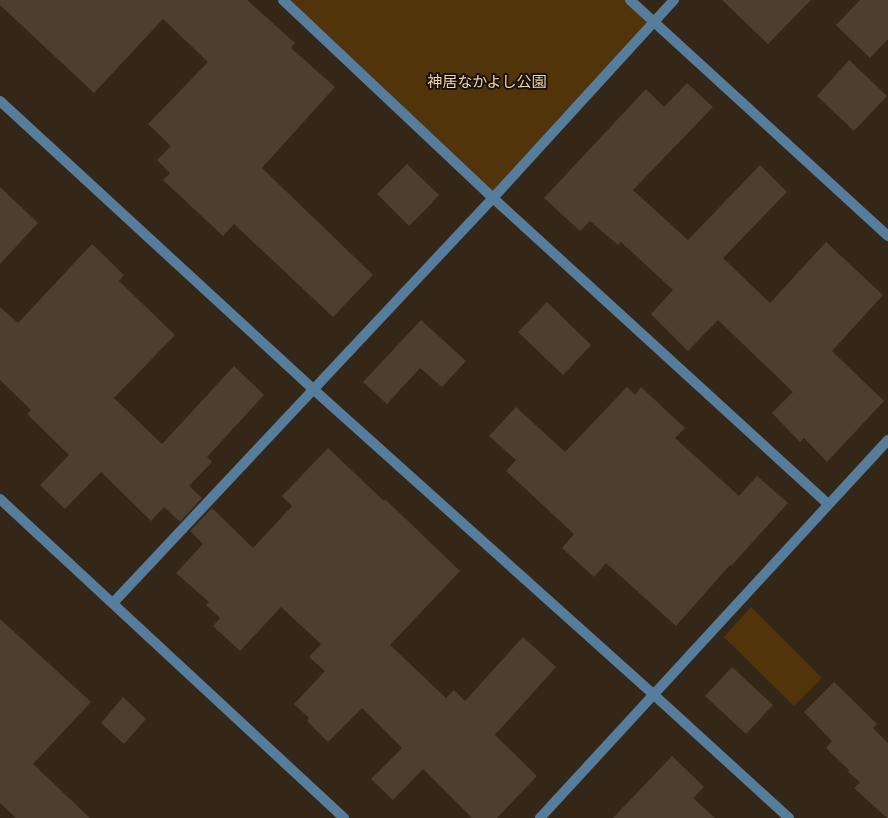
<svg xmlns="http://www.w3.org/2000/svg" width="888" height="818" viewBox="0 0 888 818" font-family="'PT Sans Narrow','Noto Sans JP',sans-serif">
<style>
.green{fill:#51340a}
.building{fill:#4d3f2f}
.lines{fill:none;stroke-linecap:round;stroke-linejoin:round}
.minor{stroke:#577d9d;stroke-width:10}
.labels{text-anchor:middle;dominant-baseline:central;stroke-width:4;stroke-linejoin:round;paint-order:stroke}
.park-label{font-size:15px;fill:#f7d3a8;stroke:#17120b}
</style>
<rect width="100%" height="100%" fill="#342718"/>
<g class="green">
<path d="M283,0h347l23,22 -160,176z"/>
<path d="M751,607l71,71 -28,28 -70,-69z"/>
</g>
<g class="building">
<path d="M0,0h247l48,43 -4,5 44,39 -73,81 111,107 -40,42 -99,-93 -11,12 -60,-56 7,-7 -13,-13 14,-14 -23,-22 60,-62 -45,-43 -69,74 -94,-88z"/>
<path d="M722,0h89l-43,44z"/>
<path d="M860,0h28v39l-18,19 -34,-33z"/>
<path d="M849,60l38,36 -33,35 -37,-35z"/>
<path d="M687,83l26,24 -80,83 55,50 72,-75 27,27 -64,66 47,45 56,-61 57,53 -51,56 52,50 -57,61 -23,-24 -4,4 -28,-29 21,-21 -75,-72 -30,31 -37,-37 22,-24 -52,-48 -3,3 -28,-24 -10,10 -36,-33 102,-109 18,18z"/>
<path d="M407,164l32,31 -7,7h1l-24,24 -32,-32z"/>
<path d="M0,187l38,36 -38,41z"/>
<path d="M92,244l32,31 -5,6 56,54 -61,63 48,46 72,-78 30,29 -57,62 5,5 -23,24 13,12 -22,24 -16,-15 -13,14 -50,-49 -36,37 -25,-24 29,-30 -42,-41 4,-4 -31,-30v-73l18,16z"/>
<path d="M547,302l44,43 -28,30 -45,-43z"/>
<path d="M421,320l45,41 -24,26 -22,-19 -33,36 -24,-22z"/>
<path d="M627,387l8,8 6,-8 44,41 -10,10 64,58 18,-20 31,27 -57,63 -1,-1 -54,61 -70,-63 -12,14 -32,-29 12,-14 -68,-63 10,-11 -27,-24 27,-29 49,45z"/>
<path d="M328,448l56,53 1,-2 75,72 -70,74 56,53 8,-8 11,11 58,-64 33,30 -61,68 42,41 -40,42h-25l-49,-49 -30,31 -22,-21 31,-31 -40,-40 -34,34 -21,-21 2,-3 -15,-14 31,-33 -16,-14 12,-13 -40,-37 -41,44 -27,-25 7,-8 -14,-13 3,-3 -33,-29 27,-29 -13,-13 22,-23 41,40 39,-42 -10,-10z"/>
<path d="M0,619l91,83 -58,62 57,54h-74l-16,-15z"/>
<path d="M732,667l41,38 -27,29 -41,-38z"/>
<path d="M834,682l43,42 -4,4 15,15v75h-1l-33,-30 6,-6 -12,-10 1,-2 -23,-22 6,-7 -28,-29z"/>
<path d="M123,697l23,22 -22,25 -23,-21z"/>
<path d="M672,756l32,31 -11,11 22,20h-102z"/>
</g>
<g class="lines">
<g class="minor">
<path d="M283,0l210,198 335,306"/>
<path d="M630,0l258,236"/>
<path d="M0,101l313,288 340,305 136,124"/>
<path d="M0,499l344,319"/>
<path d="M113,603l380,-405 181,-198"/>
<path d="M540,818l348,-378"/>
</g>
</g>
<g class="labels">
<g class="park-label">
<text x="487" y="81">神居なかよし公園</text>
</g>
</g>
</svg>
